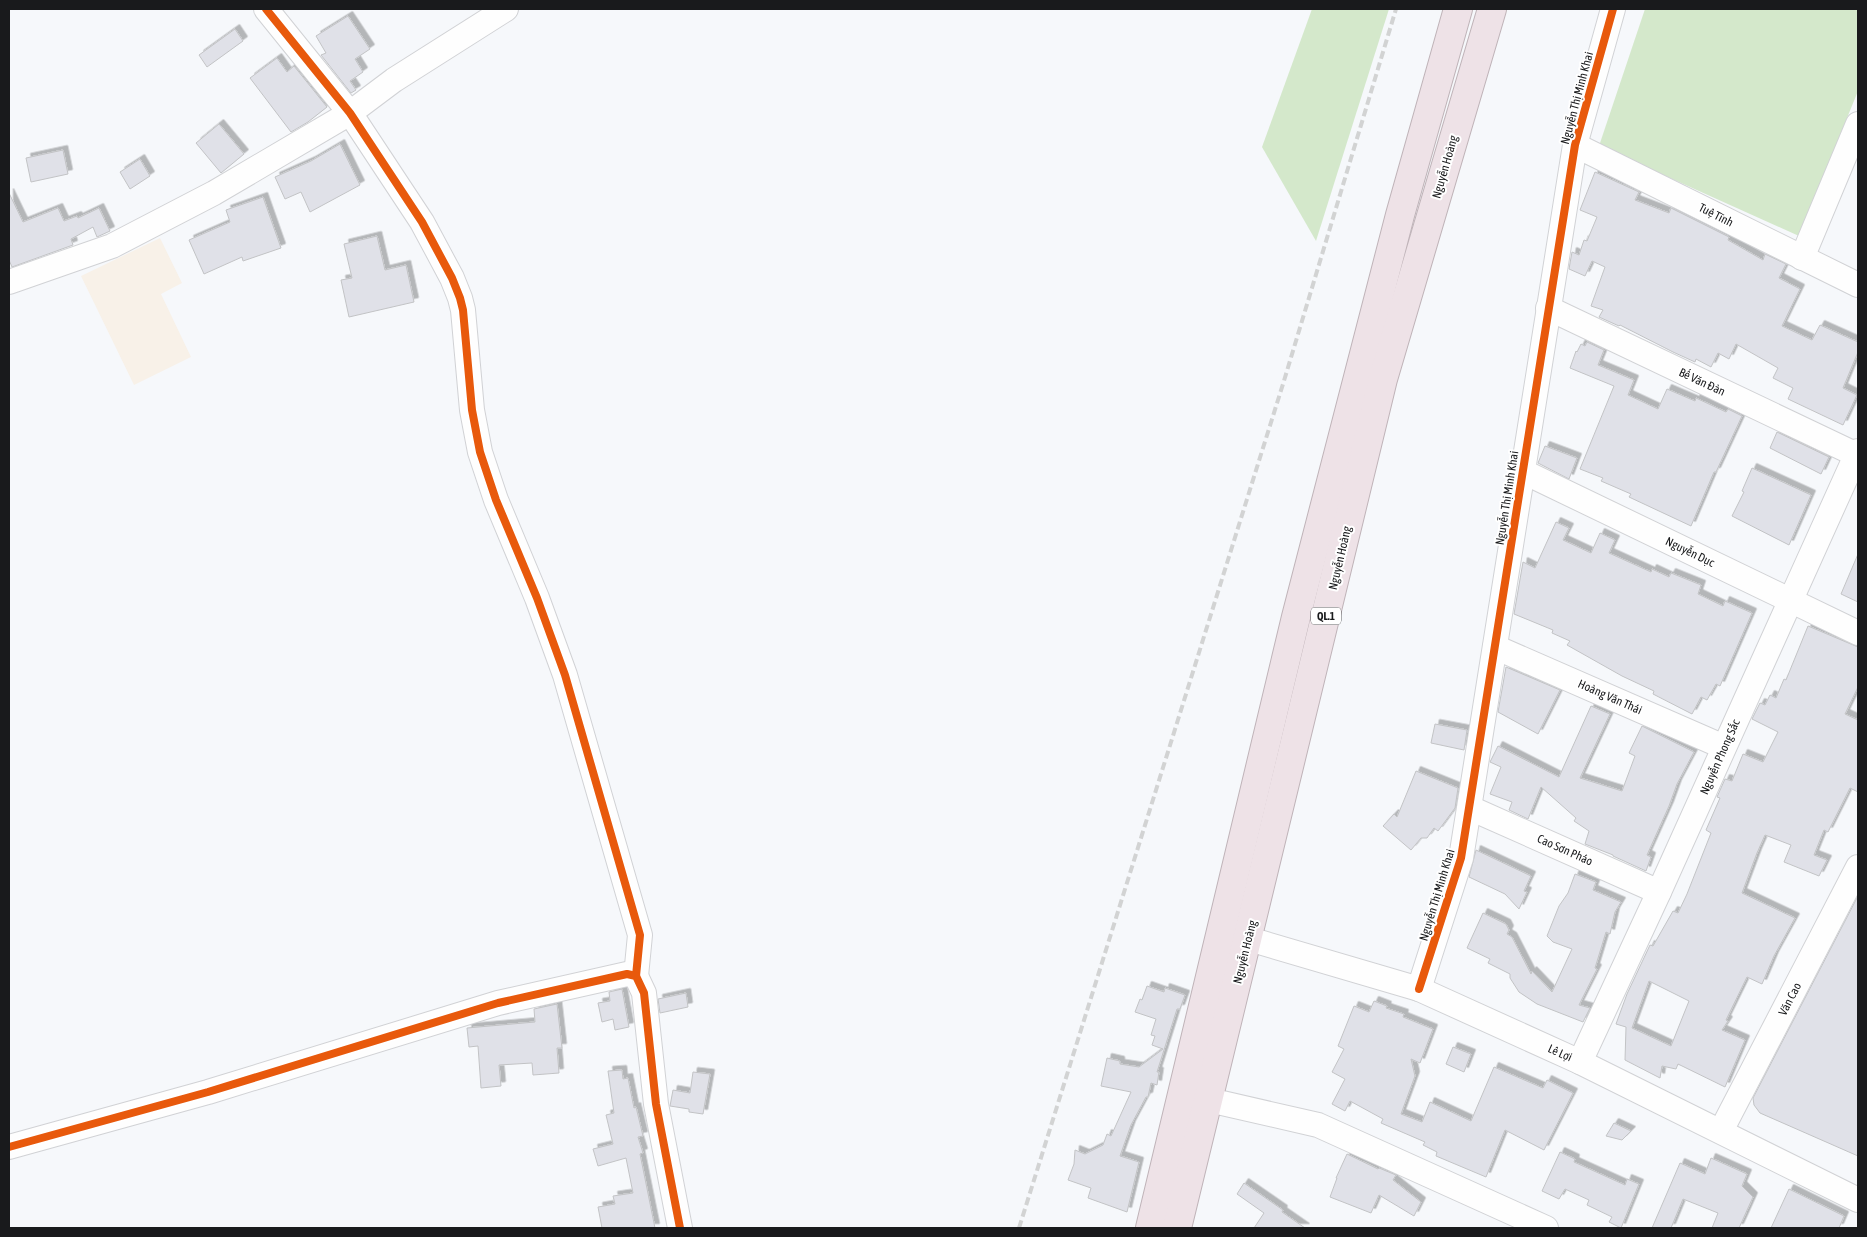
<svg xmlns="http://www.w3.org/2000/svg" width="1867" height="1237" viewBox="0 0 1867 1237" font-family="'Asap Condensed',sans-serif">
<style>
.commercial{fill:#f8f1e8}
.green{fill:#d4e8cb}
.building{fill:#e0e1e8;stroke:#c2c3c5;fill-rule:evenodd;filter:url(#shadow)}
.lines{fill:none;stroke-linecap:round;stroke-linejoin:round}
.minor-casing{stroke:#d1d2d5;stroke-width:26}
.highway-casing{stroke:#bfb3b8;stroke-width:30}
.minor{stroke:#fefefe;stroke-width:24}
.highway{stroke:#eee2e7;stroke-width:28}
.rail{stroke:#d2d3d3;stroke-width:4;stroke-dasharray:8 4;stroke-linecap:butt}
.cycleway-casing{stroke:#fff;stroke-width:11}
.cycleway{stroke:#e8590c;stroke-width:8}
.labels{text-anchor:middle;dominant-baseline:central;stroke-width:4;stroke-linejoin:round;paint-order:stroke}
.shield{fill:#fff;stroke:#5e5f60;stroke-width:1}
.shield-label{font-size:11px;font-weight:bold;fill:#191a1c}
.street-label{font-size:12px;fill:#191a1c;stroke:#fff}
</style>
<defs>
<filter id="shadow"><feDropShadow dx="4.5" dy="-4.5" stdDeviation="0" flood-color="#0004"/></filter>
</defs>
<rect width="100%" height="100%" fill="#f6f8fb"/>
<path class="commercial" d="M160,238l22,45 -21,11 30,63 -57,28 -53,-109z"/>
<g class="green">
<path d="M1312,9h77l-73,232 -54,-94z"/>
<path d="M1645,9h213v82l-59,145 -200,-90z"/>
</g>
<g class="building">
<path d="M348,16l22,33 -15,10 8,13 -13,9 6,9 -5,3 -30,-38 5,-2 -10,-17z"/>
<path d="M235,29l8,12 -36,26 -8,-12z"/>
<path d="M277,58l10,14 7,-6 33,41 -19,15 -17,10 -41,-54z"/>
<path d="M219,124l25,30 -23,19 -25,-30z"/>
<path d="M340,144l20,41 -50,27 -9,-20 -16,7 -10,-22 36,-16z"/>
<path d="M63,150l5,24 -37,8 -5,-24z"/>
<path d="M140,159l10,17 -20,13 -10,-17z"/>
<path d="M1595,172l44,20 -4,8 34,13 2,-5 58,29 -1,3 35,20 2,-6 21,10 -7,14 21,11 -18,37 30,14 8,-15 38,17v10l-15,36 14,7 -14,30 -55,-26 5,-11 -20,-10 5,-10 -42,-24 -7,15 -11,-6 -7,14 -15,-8 -1,3 -22,-10 -53,-27 -1,1 -20,-9 4,-7 -12,-4 14,-39 -13,-6 -7,15 -16,-7 3,-17 7,3 5,-15 3,1 10,-24 -17,-7z"/>
<path d="M9,193l14,29 35,-14 6,13 13,-5 1,2 21,-10 11,23 -13,6 -4,-10 -22,12 2,6 -61,22 -3,-7z"/>
<path d="M263,197l18,51 -38,13 -1,-4 -38,17 -15,-34 41,-18 -4,-12z"/>
<path d="M377,236l8,34 21,-5 8,37 -65,15 -8,-37 11,-2 -8,-34z"/>
<path d="M1587,342l17,8 -6,15 36,15 -6,15 30,14 9,-20 28,12 1,-3 30,14 2,-3 14,7 -26,56h-2l-23,54 -62,-29 2,-3 -30,-13 2,-3 -23,-9 34,-83 -44,-18 6,-17 1,1 4,-8 4,2z"/>
<path d="M1777,432l52,25 -8,17 -51,-26z"/>
<path d="M1545,446l32,12 -8,21 -31,-16z"/>
<path d="M1752,468l59,27 -22,50 -57,-29 12,-24 -2,-1z"/>
<path d="M1556,522l13,6 -6,12 28,13 9,-20 15,7 -6,13 42,19 1,-3 17,8 2,-4 30,12 -3,9 25,12 2,-5 27,12 -32,73 -4,-2 -9,16 -6,-3 -9,17 -39,-20 1,-3 -32,-15 -55,-31 3,-4 -18,-8 1,-3 -39,-16 9,-52 12,6z"/>
<path d="M1858,554v48l-17,-8z"/>
<path d="M1808,626l50,21v40l-13,27 13,6v72l-8,-4 -22,44 -4,-2 -10,25 13,5 -8,16 -35,-14 7,-17 -26,-10 -8,18 -15,40 53,25 -21,38 -12,28 -15,-7 -21,43 2,1 -6,9 23,10 -20,47 -47,-23 -2,5 -14,-3 -2,12 -35,-18 1,-33 -10,-3 11,-30 23,-49 3,1 20,-35 5,2 9,-19 24,-61 -5,-3 14,-32 -3,-1 8,-18 7,2 11,-27 20,8 15,-30 -26,-13 8,-16 5,2 5,-10 6,3 8,-19 2,1zM1649,981l40,20 -18,45 -39,-18z"/>
<path d="M1506,667l54,23 -22,44 -40,-22z"/>
<path d="M1591,706l19,8 -30,64 42,13 13,-35 -6,-3 13,-27 52,26 -17,32 -8,22 -22,49 4,2 -5,14 -33,-15v-1l-28,-11 4,-13 -15,-10 2,-3 -35,-31 -13,32 -19,-9 3,-8 -22,-8 11,-27 -11,-5 8,-16 61,31z"/>
<path d="M1435,724l32,6 -3,20 -33,-7z"/>
<path d="M1416,771l42,17 -3,20 -17,23 -4,-3 -7,10h-6l-10,12 -28,-24 11,-12 3,3z"/>
<path d="M1476,850l55,26 -7,15 3,1 -8,17 -14,-15 -36,-17z"/>
<path d="M1575,874l21,8 -3,8 28,12 -6,10 -5,22 -4,-2 -11,36 2,1 -18,36 11,3 -7,14 -46,-18 -18,-12 -9,-14v-4l-22,-11 2,-4 -23,-11 16,-35 23,11 3,6 -2,4 5,3 19,37 1,-3 20,21 20,-43 -19,-7 -6,-6 12,-30 9,-13z"/>
<path d="M1858,896v260l-98,-43 -6,-8 -1,-7z"/>
<path d="M1147,986l17,6 1,-4 20,7 -5,14h-3l-20,63h2l-2,13 -6,-2 -3,14h-2l-15,28 -11,31 19,6 -12,50 -39,-14 3,-10 -23,-8 6,-16 1,-14 10,4 18,-9 4,-11 4,2 20,-44 -30,-6 6,-28 13,3v3l19,3 24,-18 -11,-4 3,-9 -4,-1 5,-16 -21,-7 5,-13 2,1z"/>
<path d="M622,989l7,38 -14,3 -2,-11 -11,3 -4,-19 12,-2 -1,-9z"/>
<path d="M686,993l2,14 -28,6 -2,-14z"/>
<path d="M1374,1001l13,5 -1,2 18,6 -1,3 30,12 -13,34 -9,-4 4,17 -14,38 21,8 8,-20 41,19 23,-54 49,21 4,-8 26,13 -29,57 -39,-20 -19,47 -50,-21 1,-4 -14,-7 2,-3 -44,-19 2,-4 -33,-18 -5,10 -13,-7 13,-25 -13,-7 12,-23 -6,-3 16,-40 15,6z"/>
<path d="M557,1004l5,44h-5l2,25 -26,2 -1,-12 -33,2 2,21 -20,2 -3,-42 -9,1 -2,-19 68,-6 -1,-13z"/>
<path d="M1453,1047l18,7 -7,18 -18,-8z"/>
<path d="M622,1070l1,9 5,-1 6,30 2,-1 7,29 -5,1 5,16 -3,1 15,74h-53l-4,-21 17,-3 -2,-8 20,-3 -7,-35 -28,8 -5,-17 20,-5 -7,-29 8,-2 -6,-42z"/>
<path d="M693,1072l17,2 -7,40 -14,-2v-3l-19,-3 3,-16 17,3z"/>
<path d="M1614,1123l17,8 -9,9 -16,-4z"/>
<path d="M1560,1152l15,7 -1,3 51,23 2,-6 12,5 -18,44 -12,-6 3,-5 -25,-12 2,-5 -24,-11 -6,10 -17,-8z"/>
<path d="M1347,1154l31,15 1,-1 17,7 -3,5 28,22 -7,14 -35,-21 -8,18 -41,-16 7,-19h-1z"/>
<path d="M1711,1158l36,16 -5,12 11,11 -14,31h-27l6,-15 -35,-14 -12,29h-19l28,-65 25,11z"/>
<path d="M1244,1183l39,27 -1,2 23,16h-51l10,-15 -27,-19z"/>
<path d="M1789,1189l55,27 -5,12h-68z"/>
</g>
<g class="lines">
<defs>
<g id="minor">
<path d="M266,9l84,104 72,109 30,56 8,20 3,12 9,100 8,42 16,48 41,98 28,77 75,260 -4,41"/>
<path d="M1575,145l283,140"/>
<path d="M1802,258l56,-134"/>
<path d="M9,282l103,-36 102,-53 136,-80 44,-33 112,-71"/>
<path d="M1548,308l309,147"/>
<path d="M1522,471l336,162"/>
<path d="M1495,647l229,100"/>
<path d="M1470,808l189,84"/>
<path d="M1249,939l170,50 161,73 278,138"/>
<path d="M1419,989l42,-131 114,-713 38,-136"/>
<path d="M1580,1062l79,-170 199,-441"/>
<path d="M1209,1100l109,25 228,103"/>
<path d="M1721,1131l137,-264"/>
<path d="M9,1147l199,-55 290,-89 129,-29 9,2 8,17 12,111 24,124"/>
</g>
<g id="highway">
<path d="M1150,1228l146,-611 104,-402 58,-206"/>
<path d="M1177,1228l206,-849 109,-370"/>
</g>
</defs>
<use href="#minor" class="minor-casing"/>
<use href="#highway" class="highway-casing"/>
<use href="#minor" class="minor"/>
<use href="#highway" class="highway"/>
<path class="rail" d="M1019,1228l264,-844 113,-375"/>
<defs>
<g id="cycleway">
<path d="M266,9l84,104 72,109 30,56 8,20 3,12 9,100 8,42 16,48 41,98 28,77 75,260 -4,41"/>
<path d="M1419,989l42,-131 114,-713 38,-136"/>
<path d="M9,1147l199,-55 290,-89 129,-29 9,2 8,17 12,111 24,124"/>
</g>
</defs>
<use href="#cycleway" class="cycleway-casing"/>
<use href="#cycleway" class="cycleway"/>
</g>
<g class="labels">
<rect class="shield" x="1311" y="607.5" width="30" height="17" rx="4"/>
<g class="shield-label">
<text x="1326" y="616">QL.1</text>
</g>
<g class="street-label">
<text transform="translate(1577 98) rotate(-75)">Nguyễn Thị Minh Khai</text>
<text transform="translate(1445 167) rotate(-74)">Nguyễn Hoàng</text>
<text transform="translate(1716 215) rotate(27)">Tuệ Tĩnh</text>
<text transform="translate(1702 382) rotate(25)">Bế Văn Đàn</text>
<text transform="translate(1507 498) rotate(-81)">Nguyễn Thị Minh Khai</text>
<text transform="translate(1690 552) rotate(26)">Nguyễn Dục</text>
<text transform="translate(1340 558) rotate(-77)">Nguyễn Hoàng</text>
<text transform="translate(1610 697) rotate(24)">Hoàng Văn Thái</text>
<text transform="translate(1720 757) rotate(-66)">Nguyễn Phong Sắc</text>
<text transform="translate(1565 850) rotate(24)">Cao Sơn Pháo</text>
<text transform="translate(1437 895) rotate(-73)">Nguyễn Thị Minh Khai</text>
<text transform="translate(1245 952) rotate(-76)">Nguyễn Hoàng</text>
<text transform="translate(1790 999) rotate(-63)">Văn Cao</text>
<text transform="translate(1560 1053) rotate(24)">Lê Lợi</text>
</g>
</g>
<rect width="1867" height="1237" fill="none" stroke="#191a1c" stroke-width="20"/>
</svg>
